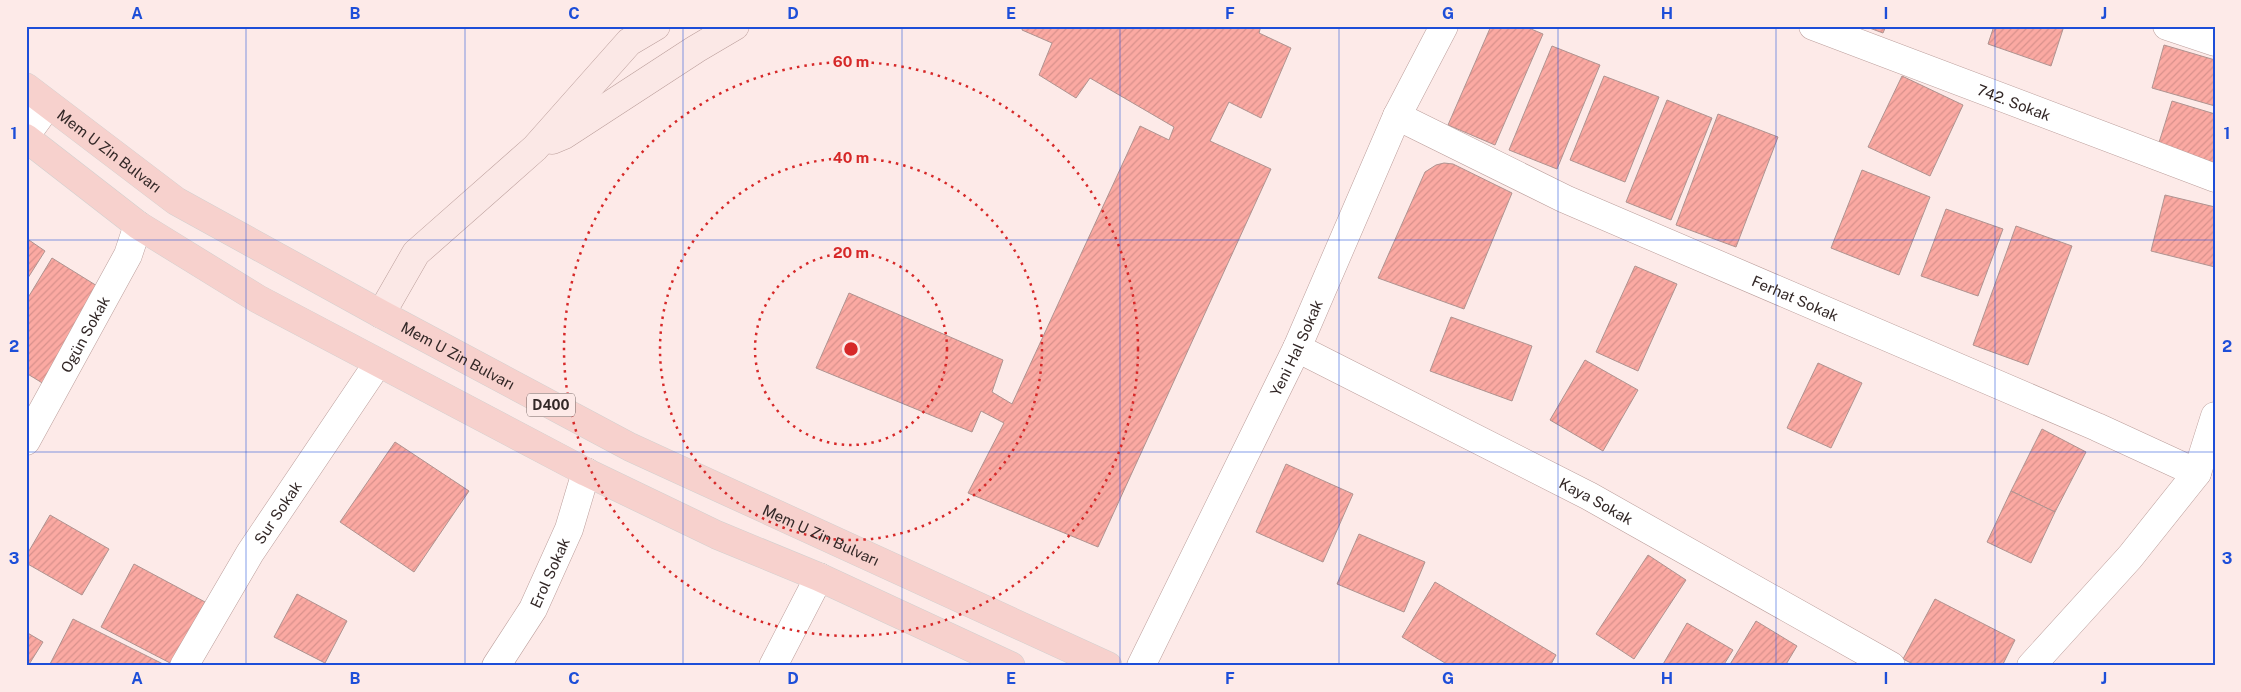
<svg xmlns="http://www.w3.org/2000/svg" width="2241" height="692" viewBox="0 0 2241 692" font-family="'Public Sans',sans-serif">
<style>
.building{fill:url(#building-hatch);stroke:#af9390}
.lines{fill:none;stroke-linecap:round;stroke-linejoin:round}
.street-casing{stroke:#bb9e9b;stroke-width:29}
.secondary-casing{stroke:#bb9e9b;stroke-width:29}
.primary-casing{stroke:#d2d0cf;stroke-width:29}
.street{stroke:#fff;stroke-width:28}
.secondary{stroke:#fbe8e6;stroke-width:28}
.primary{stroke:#f7d1cd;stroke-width:28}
.grid{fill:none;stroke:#1d4ed8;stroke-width:1;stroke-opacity:0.55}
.ring{fill:none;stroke:#d62828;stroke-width:2.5;stroke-dasharray:2.5 5}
.labels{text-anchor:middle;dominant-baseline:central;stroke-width:4.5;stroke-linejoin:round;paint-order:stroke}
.shield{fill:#fdeae8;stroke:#706261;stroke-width:1}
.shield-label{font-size:14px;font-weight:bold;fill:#332827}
.street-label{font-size:15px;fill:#332827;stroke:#fdeae8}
.centre{fill:#d62828;stroke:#fdeae8;stroke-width:2.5}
.ring-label{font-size:15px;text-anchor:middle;font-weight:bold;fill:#d62828;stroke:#fdeae8;stroke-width:4.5;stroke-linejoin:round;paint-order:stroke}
.neatline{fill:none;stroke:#1d4ed8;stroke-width:2}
.grid-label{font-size:16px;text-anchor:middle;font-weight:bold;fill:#1d4ed8}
</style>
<defs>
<pattern id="building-hatch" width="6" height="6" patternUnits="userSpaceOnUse" patternTransform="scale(1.25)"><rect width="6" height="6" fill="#fba9a2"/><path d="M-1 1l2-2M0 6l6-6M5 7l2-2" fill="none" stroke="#d8918c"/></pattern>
</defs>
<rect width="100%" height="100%" fill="#fdeae8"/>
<g class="building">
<path d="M1023,26h238l-2,7 32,15 -30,70 -32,-16 -19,39 61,28 -173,378 -130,-54 36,-70 -23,-12 -9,21 -156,-64 33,-75 154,67 -11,32 20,12 128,-278 29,14 5,-13 -84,-49 -14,20 -37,-23 13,-32 -30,-13z"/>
<path d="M1491,26h33l19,8 -48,111 -47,-20z"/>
<path d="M1864,26h22l-3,7z"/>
<path d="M1994,26h70l-13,40 -63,-22z"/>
<path d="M2164,45l51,15v46l-63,-18z"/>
<path d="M1552,46l48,19 -43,104 -48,-19z"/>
<path d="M1604,76l55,21 -34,85 -55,-22z"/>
<path d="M1902,76l61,29 -33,71 -62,-29z"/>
<path d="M1667,100l45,18 -41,102 -45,-18z"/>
<path d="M2172,101l43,13v52l-58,-17z"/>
<path d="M1718,114l60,23 -42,110 -60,-22z"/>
<path d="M1444,163l9,1 59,29 -48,116 -86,-31 47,-106 11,-7z"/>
<path d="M1862,170l68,27 -31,78 -68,-27z"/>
<path d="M2165,195l50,12v60l-64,-16z"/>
<path d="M1946,209l57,20 -25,67 -57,-20z"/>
<path d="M2016,226l56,20 -44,119 -55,-20z"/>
<path d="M26,238l19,13 -19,30z"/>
<path d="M52,258l50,31 -58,95 -18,-11v-72z"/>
<path d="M1635,266l42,18 -39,87 -42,-19z"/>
<path d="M1451,317l81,29 -20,55 -82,-30z"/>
<path d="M1585,360l53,30 -35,61 -53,-31z"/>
<path d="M1818,363l44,20 -31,65 -44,-20z"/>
<path d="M2042,429l44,23 -31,60 -44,-21z"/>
<path d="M395,442l74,49 -55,81 -74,-50z"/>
<path d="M1286,464l67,30 -30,68 -67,-30z"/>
<path d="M2011,491l44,21 -24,51 -44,-21z"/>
<path d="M50,515l59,34 -27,46 -56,-32v-7z"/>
<path d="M1359,534l66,28 -21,50 -67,-28z"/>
<path d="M1648,555l38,25 -52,79 -38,-25z"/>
<path d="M134,564l71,38 -33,62 -71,-37z"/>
<path d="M1435,582l121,73 -6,11h-100l-48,-29z"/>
<path d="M297,594l50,27 -22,42 -51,-26z"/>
<path d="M1935,599l80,41 -13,26h-85l-14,-7z"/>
<path d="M73,619l92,46 -116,1z"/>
<path d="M1756,621l41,25 -12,20h-56z"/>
<path d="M1687,623l46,27 -10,16h-61z"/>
<path d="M26,632l17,10 -15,24h-2z"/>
</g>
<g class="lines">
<defs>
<g id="street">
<path id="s1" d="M1813,26l402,152"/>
<path d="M2167,26l48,16"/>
<path id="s2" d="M1397,116l168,83 532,228 100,46"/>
<path d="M26,135l22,-30"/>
<path id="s3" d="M1297,348l292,148 302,170"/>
<path id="s4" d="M26,441l102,-186 10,-30"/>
<path id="s5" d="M184,666l66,-113 128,-190"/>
<path id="s6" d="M496,666l37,-57 36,-80 17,-57"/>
<path d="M773,666l46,-89"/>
<path id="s7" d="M1141,666l156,-318 100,-232 47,-90"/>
<path d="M2031,666l99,-109 67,-84 18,-57"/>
</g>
<g id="secondary">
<path d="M552,140l12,-5 132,-86 39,-23"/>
<path d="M381,314l35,-61 119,-105 94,-106 27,-16"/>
</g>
<g id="primary">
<path id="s8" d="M26,87l150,114 205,113 249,133 478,219"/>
<path d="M26,138l112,87 120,74 328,173 131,63 102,42 192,89"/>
</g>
</defs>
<use href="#street" class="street-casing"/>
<use href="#secondary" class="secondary-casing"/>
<use href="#primary" class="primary-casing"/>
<use href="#street" class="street"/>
<use href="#secondary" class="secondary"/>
<use href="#primary" class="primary"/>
</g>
<path class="grid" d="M246,26v640M465,26v640M683,26v640M902,26v640M1120,26v640M1339,26v640M1558,26v640M1776,26v640M1995,26v640M26,240h2189M26,452h2189"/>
<g class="ring">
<circle cx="851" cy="349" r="96"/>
<circle cx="851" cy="349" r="191"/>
<circle cx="851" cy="349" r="287"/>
</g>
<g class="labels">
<rect class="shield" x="527" y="393.5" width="48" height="23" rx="4"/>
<g class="shield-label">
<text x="551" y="405">D400</text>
</g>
<g class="street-label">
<text stroke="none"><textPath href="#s1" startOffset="215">742. Sokak</textPath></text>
<text stroke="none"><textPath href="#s8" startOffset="105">Mem U Zin Bulvarı</textPath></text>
<text stroke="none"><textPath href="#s2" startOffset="438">Ferhat Sokak</textPath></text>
<text stroke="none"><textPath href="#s4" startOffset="122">Ogün Sokak</textPath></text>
<text stroke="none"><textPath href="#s7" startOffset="354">Yeni Hal Sokak</textPath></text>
<text stroke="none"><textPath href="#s8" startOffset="510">Mem U Zin Bulvarı</textPath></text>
<text stroke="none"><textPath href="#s3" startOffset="336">Kaya Sokak</textPath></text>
<text stroke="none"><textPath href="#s5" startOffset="180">Sur Sokak</textPath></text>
<text stroke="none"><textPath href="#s8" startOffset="915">Mem U Zin Bulvarı</textPath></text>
<text stroke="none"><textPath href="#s6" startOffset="108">Erol Sokak</textPath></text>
</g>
</g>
<circle cx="851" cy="349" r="8" class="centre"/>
<g class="ring-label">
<text x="851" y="67">60 m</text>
<text x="851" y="163">40 m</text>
<text x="851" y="258">20 m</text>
</g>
<rect width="2241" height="692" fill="none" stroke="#fdeae8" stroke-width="55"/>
<rect x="28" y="28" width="2186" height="636" class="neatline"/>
<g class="grid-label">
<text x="137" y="19">A</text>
<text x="355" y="19">B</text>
<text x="574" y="19">C</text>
<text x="793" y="19">D</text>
<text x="1011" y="19">E</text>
<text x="1230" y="19">F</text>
<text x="1448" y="19">G</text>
<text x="1667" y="19">H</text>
<text x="1886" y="19">I</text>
<text x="2104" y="19">J</text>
<text x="14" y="139">1</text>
<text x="2227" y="139">1</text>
<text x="14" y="352">2</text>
<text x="2227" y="352">2</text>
<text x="14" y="564">3</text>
<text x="2227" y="564">3</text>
<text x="137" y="684">A</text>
<text x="355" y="684">B</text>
<text x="574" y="684">C</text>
<text x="793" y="684">D</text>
<text x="1011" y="684">E</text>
<text x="1230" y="684">F</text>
<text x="1448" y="684">G</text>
<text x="1667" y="684">H</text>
<text x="1886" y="684">I</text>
<text x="2104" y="684">J</text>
</g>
</svg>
